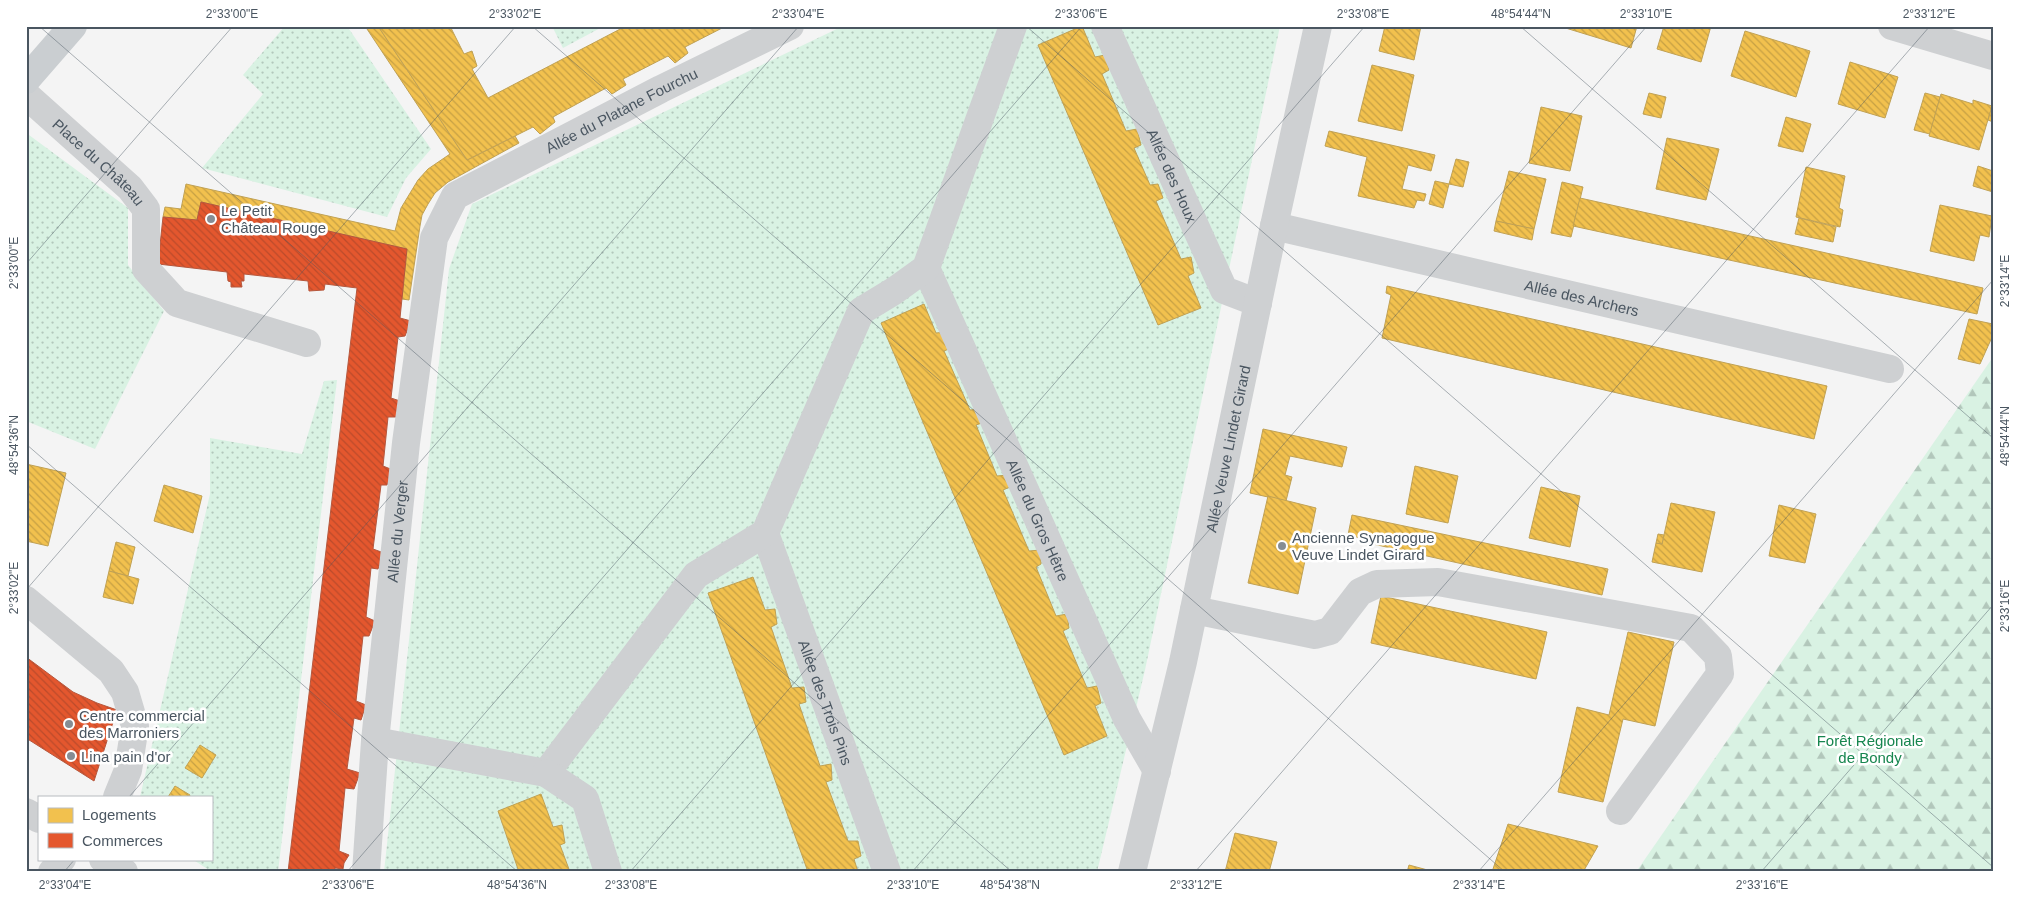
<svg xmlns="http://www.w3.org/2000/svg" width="2019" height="898" viewBox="0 0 2019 898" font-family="Arial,sans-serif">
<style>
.grass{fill:url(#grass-dots)}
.forest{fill:url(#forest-firs)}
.homes{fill:url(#homes-back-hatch);stroke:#c0a154}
.shops{fill:url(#shops-back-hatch);stroke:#b6573d}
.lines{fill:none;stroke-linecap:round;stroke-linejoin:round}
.minor{stroke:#ced0d2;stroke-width:28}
.major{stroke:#caced1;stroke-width:28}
.ticks{fill:none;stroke:#4a5661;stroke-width:1;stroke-opacity:0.45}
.poi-dot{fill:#868d94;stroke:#fff;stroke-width:2}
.labels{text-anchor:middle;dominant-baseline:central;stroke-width:5;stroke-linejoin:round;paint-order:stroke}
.street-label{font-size:15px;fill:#4a5661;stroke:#fff}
.poi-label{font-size:15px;fill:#4a5661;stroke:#fff;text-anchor:start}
.park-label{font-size:15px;fill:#17864f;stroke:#fff}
.neatline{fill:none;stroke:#4a5661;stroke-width:2}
.ticks-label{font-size:12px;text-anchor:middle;fill:#4a5661}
</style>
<defs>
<pattern id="grass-dots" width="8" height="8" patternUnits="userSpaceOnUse" patternTransform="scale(1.25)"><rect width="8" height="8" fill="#d9f2e3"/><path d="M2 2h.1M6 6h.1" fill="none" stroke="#b2c7bb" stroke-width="1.8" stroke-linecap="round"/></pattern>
<pattern id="forest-firs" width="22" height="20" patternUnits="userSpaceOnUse" patternTransform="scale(1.25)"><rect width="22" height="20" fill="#d9f2e3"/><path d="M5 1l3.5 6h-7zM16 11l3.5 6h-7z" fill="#b2c7bb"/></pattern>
<pattern id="homes-back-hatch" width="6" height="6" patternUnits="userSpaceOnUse" patternTransform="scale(1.25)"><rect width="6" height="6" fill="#f2c14e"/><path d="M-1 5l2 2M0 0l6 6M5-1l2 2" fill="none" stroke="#c6a044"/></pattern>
<pattern id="shops-back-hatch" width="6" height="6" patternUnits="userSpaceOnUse" patternTransform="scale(1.25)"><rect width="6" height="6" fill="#e4572e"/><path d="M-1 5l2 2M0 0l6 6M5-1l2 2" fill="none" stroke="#bb4b2b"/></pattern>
</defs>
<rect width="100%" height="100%" fill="#f4f4f4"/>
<g class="grass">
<path d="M285,26h62l84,123 -25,29 -19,39 -185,-49 61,-74 -20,-19z"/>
<path d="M552,26h52l-41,22z"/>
<path d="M843,26h437l-135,644 -48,202h-713l65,-603 23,-65z"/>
<path d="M29,135l99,73v57l36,46 -69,138 -69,-28v-283z"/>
<path d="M337,380l-59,492h-66l-20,-13h19v-62h-71l70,-303v-56l92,16 22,-73z"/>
</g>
<path class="forest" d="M1993,357v515h-357z"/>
<g class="homes">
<path d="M365,26h13l89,134 48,-24 4,7 -71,39 -13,11 -7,11 -6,11 -2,11 -11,74 -7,-1 5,-50 -206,-47 -4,18 -34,-3 2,-10 16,2 5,-25 209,47 6,-23 17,-28 10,-11 22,-15z"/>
<path d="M378,26h72l14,28 8,-3 5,15 -5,3 16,29 138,-72h100l-41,21 3,6 -13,10 -7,-7 -45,23 3,6 -14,9 -6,-6 -53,29 2,5 -15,12 -7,-7 -66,33z"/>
<path d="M1082,26l13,31 10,-2 4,15 -7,4 24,57 11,-2 4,16 -7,3 16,37 8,-1 5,14 -7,3 25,58 10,-2 3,16 -6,3 13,32 -43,17 -120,-280z"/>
<path d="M1385,26h36l-7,34 -35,-9z"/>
<path d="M1559,26h78l-6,22z"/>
<path d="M1664,26h47l-10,36 -44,-13z"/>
<path d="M1745,31l65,20 -14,46 -65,-21z"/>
<path d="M1850,62l48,15 -13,41 -47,-14z"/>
<path d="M1372,65l42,10 -12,56 -44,-10z"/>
<path d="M1649,93l17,4 -5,21 -18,-4z"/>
<path d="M1925,93l15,4 -10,37 -16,-4z"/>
<path d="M1941,94l32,10v-4l19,6 -13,44 -50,-14z"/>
<path d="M1993,103v19l-5,-2z"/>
<path d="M1541,107l41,9 -12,55 -41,-8z"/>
<path d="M1786,117l25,7 -8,28 -25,-6z"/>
<path d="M1329,131l106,24 -4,16 -23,-6 -6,24 24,5 -2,7 -7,-1 -3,8 -56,-12 9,-39 -42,-11z"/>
<path d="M1667,138l52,11 -13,51 -50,-11z"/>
<path d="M1456,159l13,3 -6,25 -14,-3z"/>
<path d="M1978,166l15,5v21l-20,-6z"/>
<path d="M1806,167l39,9 -6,32 4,2 -3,17 -44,-10z"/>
<path d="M1509,171l37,8 -12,50 -38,-8z"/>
<path d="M1435,181l14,3 -6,24 -14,-4z"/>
<path d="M1562,182l21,5 -12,50 -20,-4z"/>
<path d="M1580,198l403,90 -6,26 -404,-88z"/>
<path d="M1940,205l52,11 -3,21 -9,-2 -6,26 -44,-10z"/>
<path d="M1799,218l37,9 -3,15 -38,-8z"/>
<path d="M1496,221l38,8 -2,11 -38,-9z"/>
<path d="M1387,286l440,100 -13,53 -432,-101 9,-43 -5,-2z"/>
<path d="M924,304l12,29 10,-1 5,16 -7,3 26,59 10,-1 2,14 -6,2 21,51 10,-1 3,12 -7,3 26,61 11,-1 1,14 -5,3 20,49 11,-2 2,14 -6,3 24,57 10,-2 4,17 -6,3 12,30 -43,19 -183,-432z"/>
<path d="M1969,319l24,5v11l-13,29 -22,-5z"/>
<path d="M1263,429l84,18 -5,20 -52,-11 -5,19 7,2 -6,24 -36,-8z"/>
<path d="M26,464l40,9 -18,73 -22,-5z"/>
<path d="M1415,466l43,10 -10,47 -42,-9z"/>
<path d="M164,485l38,11 -9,37 -39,-12z"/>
<path d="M1541,487l39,9 -10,51 -41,-9z"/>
<path d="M1268,496l48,12 -18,86 -50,-11z"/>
<path d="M1671,503l44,9 -13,60 -50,-10 4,-19 6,1z"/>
<path d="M1779,505l37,9 -11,49 -36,-7z"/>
<path d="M1352,515l256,54 -6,26 -238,-53 1,-3 -17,-4z"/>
<path d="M1658,534l6,1 -2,9 -6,-1z"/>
<path d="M116,542l19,5 -7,29 -19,-5z"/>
<path d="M109,571l30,8 -6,25 -30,-7z"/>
<path d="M753,577l12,33 10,-1 2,15 -6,3 21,61 12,-1 2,15 -7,2 21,62 11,-2 1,16 -6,2 22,59h10l3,15 -7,3 4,13h-50l-100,-279z"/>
<path d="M1381,596l166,36 -11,47 -165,-36z"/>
<path d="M1628,632l46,10 -19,84 -32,-7 -20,83 -45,-10 19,-85 32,8z"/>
<path d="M200,745l16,10 -14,23 -17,-10z"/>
<path d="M175,786l15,9 -1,2h-21z"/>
<path d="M541,794l12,33 9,-2 3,18 -5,2 10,27h-51l-21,-61z"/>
<path d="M1508,824l90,22 -15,26h-91z"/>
<path d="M1235,833l42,9 -8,30h-44z"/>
<path d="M1409,865l26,7h-28z"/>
</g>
<g class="shops">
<path d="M201,202l206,47 -7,69 11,3 -6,15 -7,1 -7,61 9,3 -4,16h-8l-5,49 10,4 -6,15h-6l-8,64 11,4 -6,16 -7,-1 -5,49 9,4 -6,15h-6l-7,65 10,4 -5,15 -7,-2 -7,51 13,4 -6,16 -9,-1 -6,63 10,4 -5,8 -1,6 -8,-1v4h-47l69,-584 -32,-4 -1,6 -15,1 -1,-10 -64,-7v7h-3l1,6h-11v-5l-3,-1 -1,-9 -69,-8 5,-47 34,3z"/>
<path d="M26,657l47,35 24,11 20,7 -23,71 -68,-43z"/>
</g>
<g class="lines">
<g class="minor">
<path id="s1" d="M1105,26l119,264 34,13"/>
<path d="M1892,26l101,30"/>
<path id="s2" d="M26,95l104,93 16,21v60l31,34 130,40"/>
<path id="s3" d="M1274,226l616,143"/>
<path id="s4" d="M926,268l201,451 30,52"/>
<path id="s5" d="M765,533l122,339"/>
<path d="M26,600l85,71 14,21 10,34 -7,44 -11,27"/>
<path d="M1194,610l121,25 15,-4 30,-39 17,-8 61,-2 253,46 27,28 2,18 -100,137"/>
<path d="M375,741l171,32 150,-198 69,-42 96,-222 33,-20 32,-23 87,-242"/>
<path d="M546,773l39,26 23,73"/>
<path d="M26,812l13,7"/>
<path d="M103,859l21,13"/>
<path d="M52,872l10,-13"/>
<path id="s6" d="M366,872l9,-131 31,-298 28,-205 21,-42 206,-107 129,-63"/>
<path id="s7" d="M1132,872l51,-210 91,-436 44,-200"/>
</g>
<path class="major" d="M26,80l47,-54"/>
</g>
<path class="ticks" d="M39,26l973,846M532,26l973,846M1026,26l967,841M1520,26l473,412M26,264l207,-238M26,444l492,428M26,590l490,-564M129,797l670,-771M64,872l11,-13M347,872l735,-846M630,872l735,-846M912,872l735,-846M1195,872l735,-846M1478,872l515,-592M1761,872l232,-267"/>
<g class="poi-dot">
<circle cx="211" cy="219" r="5"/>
<circle cx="1282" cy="546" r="5"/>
<circle cx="69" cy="724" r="5"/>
<circle cx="71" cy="756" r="5"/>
</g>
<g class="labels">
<g class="street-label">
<text stroke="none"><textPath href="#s6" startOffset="872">Allée du Platane Fourchu</textPath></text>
<text stroke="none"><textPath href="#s2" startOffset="99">Place du Château</textPath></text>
<text stroke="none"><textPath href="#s1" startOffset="164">Allée des Houx</textPath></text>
<text stroke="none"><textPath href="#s3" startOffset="316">Allée des Archers</textPath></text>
<text stroke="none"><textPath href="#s7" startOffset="434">Allée Veuve Lindet Girard</textPath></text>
<text stroke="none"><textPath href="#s4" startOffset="276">Allée du Gros Hêtre</textPath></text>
<text stroke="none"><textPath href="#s6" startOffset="342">Allée du Verger</textPath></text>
<text stroke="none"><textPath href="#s5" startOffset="180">Allée des Trois Pins</textPath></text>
</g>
<g class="poi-label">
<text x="221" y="210">Le Petit<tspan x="221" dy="17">Château Rouge</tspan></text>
<text x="1292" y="537">Ancienne Synagogue<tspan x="1292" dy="17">Veuve Lindet Girard</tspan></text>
<text x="79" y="715">Centre commercial<tspan x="79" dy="17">des Marroniers</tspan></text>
<text x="81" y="756">Lina pain d'or</text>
</g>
<g class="park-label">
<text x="1870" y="740">Forêt Régionale<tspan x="1870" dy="17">de Bondy</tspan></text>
</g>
</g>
<rect width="2019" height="898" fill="none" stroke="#ffffff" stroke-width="55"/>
<rect x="38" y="796" width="175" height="65" fill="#ffffff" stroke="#b7bbc0"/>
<rect x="48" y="808" width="25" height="15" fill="#f2c14e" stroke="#b7bbc0"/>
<text x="82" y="820" font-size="15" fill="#4a5661">Logements</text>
<rect x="48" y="833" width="25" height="15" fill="#e4572e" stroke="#b7bbc0"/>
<text x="82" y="846" font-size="15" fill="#4a5661">Commerces</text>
<rect x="28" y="28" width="1964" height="842" class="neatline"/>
<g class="ticks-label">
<text x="232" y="18">2°33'00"E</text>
<text x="515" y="18">2°33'02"E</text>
<text x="798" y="18">2°33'04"E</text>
<text x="1081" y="18">2°33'06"E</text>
<text x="1363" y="18">2°33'08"E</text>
<text x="1521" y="18">48°54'44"N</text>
<text x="1646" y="18">2°33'10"E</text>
<text x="1929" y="18">2°33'12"E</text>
<text transform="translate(14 263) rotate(-90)" y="4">2°33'00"E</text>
<text transform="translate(2005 281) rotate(-90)" y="4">2°33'14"E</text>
<text transform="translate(2005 436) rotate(-90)" y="4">48°54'44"N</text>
<text transform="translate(14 445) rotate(-90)" y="4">48°54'36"N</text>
<text transform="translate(14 588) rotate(-90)" y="4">2°33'02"E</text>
<text transform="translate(2005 606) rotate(-90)" y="4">2°33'16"E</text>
<text x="65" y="889">2°33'04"E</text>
<text x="348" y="889">2°33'06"E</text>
<text x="517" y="889">48°54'36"N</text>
<text x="631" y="889">2°33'08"E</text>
<text x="913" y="889">2°33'10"E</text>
<text x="1010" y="889">48°54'38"N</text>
<text x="1196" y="889">2°33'12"E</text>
<text x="1479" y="889">2°33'14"E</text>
<text x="1762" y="889">2°33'16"E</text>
</g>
</svg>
